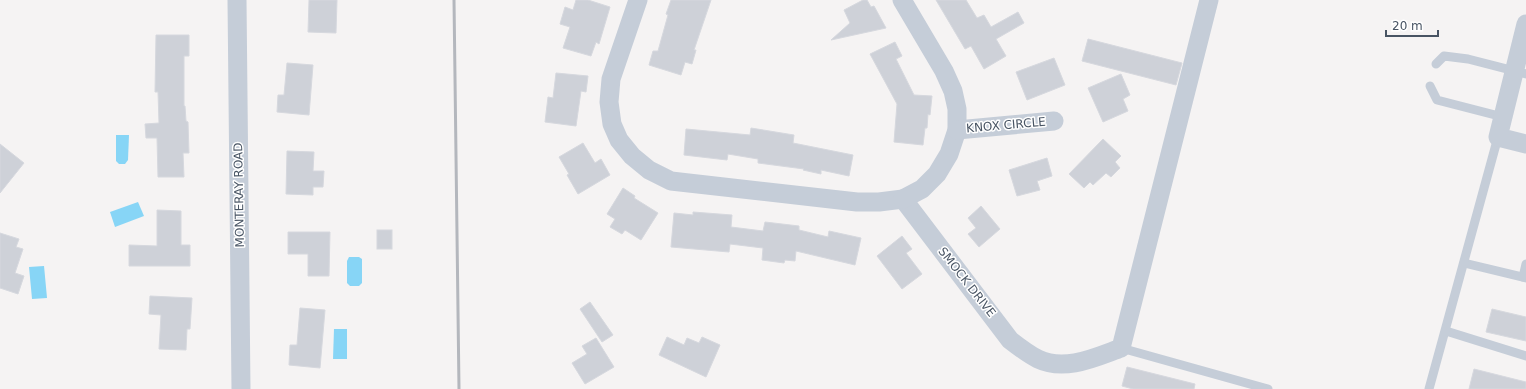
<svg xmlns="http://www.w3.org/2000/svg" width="1526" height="389" viewBox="0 0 1526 389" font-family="'DejaVu Sans',sans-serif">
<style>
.water{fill:#87d5f6}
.building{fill:#ced1d8;stroke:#d6d8de}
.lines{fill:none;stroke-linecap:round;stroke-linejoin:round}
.lane{stroke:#c5cdd8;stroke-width:9}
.street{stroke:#c5cdd8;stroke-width:19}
.rail{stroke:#b4b7bd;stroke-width:3}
.labels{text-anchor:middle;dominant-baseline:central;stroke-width:3;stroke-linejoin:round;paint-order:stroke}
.street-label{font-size:12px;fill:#485463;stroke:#fff}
</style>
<rect width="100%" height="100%" fill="#f5f3f3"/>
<g class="water">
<path d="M116,135h13l-1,25 -3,4h-6l-3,-3z"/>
<path d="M138,202l6,14 -29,11 -5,-15z"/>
<path d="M349,257h10l3,2v24l-3,3h-9l-3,-3v-22z"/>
<path d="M44,266l3,32 -15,1 -3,-32z"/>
<path d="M334,329h13v30h-14z"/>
</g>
<g class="building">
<path d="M309,0h28l-1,33 -28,-1z"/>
<path d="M576,0h12l22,7 -11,37 -3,-2 -5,14 -28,-8 7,-21 -10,-3 5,-17 8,3z"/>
<path d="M671,0h40l-17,50h2l-4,14 -7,-2 -4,13 -32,-10 4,-14h5l10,-36 -2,-1z"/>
<path d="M863,0h4l4,7 3,-1 12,22 -55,12 19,-17 -6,-13z"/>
<path d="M936,0h30l11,18 7,-3 7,12 27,-15 6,11 -28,16 10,17 -22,13 -13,-23 -6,3z"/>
<path d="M156,35h33v21h-5v50h1l1,15 2,1 1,31h-6l1,24h-26l-1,-39h-11l-1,-14 14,-1 -1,-31h-3z"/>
<path d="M1088,39l94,24 -6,22 -94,-24z"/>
<path d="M895,42l7,14 -6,3 18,36 18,1 -2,19 -2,-1 -1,14h-2l-2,17 -29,-3 3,-38 -27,-50z"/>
<path d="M1054,58l11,27 -38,15 -11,-28z"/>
<path d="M287,63l26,2 -4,50 -32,-3 1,-17h6z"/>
<path d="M556,73l32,3 -2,16 -5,-1 -5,35 -31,-4 3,-25 5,1z"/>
<path d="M1121,74l9,21 -7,4 5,12 -25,11 -15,-34z"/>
<path d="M751,128l43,7 -1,8 60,12 -4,21 -28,-6v4l-18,-4 1,-1 -46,-6v-4l-30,-5 -1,6 -43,-5 2,-26 64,6z"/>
<path d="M1103,139l18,17 -6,6 5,6 -9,9 -5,-4 -13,12 -3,-3 -6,6 -15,-14z"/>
<path d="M583,143l12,20 6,-4 9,16 -32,19 -11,-19 2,-1 -10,-17z"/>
<path d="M0,144l24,19 -24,30z"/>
<path d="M287,151l27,1 -1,19h11l-1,16h-10v8l-27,-1z"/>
<path d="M1047,158l5,18 -15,5 3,9 -23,6 -8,-26z"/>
<path d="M623,188l12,8 -1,2 24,15 -17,27 -16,-10 -3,4 -12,-7 5,-8 -8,-5z"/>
<path d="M981,206l19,23 -21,18 -11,-13 8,-6 -8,-10z"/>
<path d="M157,210l24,1v34h9v21h-61v-21l28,1z"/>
<path d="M693,212l39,3 -1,12 32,4 2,-9 34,4v4l29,7 1,-6 32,7 -6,27 -59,-14 -1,10 -10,-1 -1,3 -22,-3 1,-12 -33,-4 -1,8 -58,-5 3,-34 19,2z"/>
<rect x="377" y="230" width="15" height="19"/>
<path d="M288,232h42l-1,44h-21v-22h-20z"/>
<path d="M0,233l19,6 -3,8 7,2 -8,24 9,3 -6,18 -18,-6z"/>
<path d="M902,236l10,13 -6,4 16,21 -20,15 -25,-33z"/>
<path d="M150,296l42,2 -2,31h-3l-1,21 -27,-1 2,-34 -12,-1z"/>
<path d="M590,302l23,33 -11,7 -22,-33z"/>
<path d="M300,308l25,2 -5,58 -31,-3 1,-20h7z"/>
<path d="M1492,309l34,8v24l-40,-9z"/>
<path d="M667,337l17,8 3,-7 12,5 3,-6 18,8 -14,32 -47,-22z"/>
<path d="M596,338l18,29 -29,17 -13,-21 15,-9 -5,-8z"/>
<path d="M1127,367l68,17 -1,5h-61l-11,-3z"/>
<path d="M1474,369l52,13v7h-57z"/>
</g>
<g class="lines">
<g class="lane">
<path d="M1436,64l8,-8 24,3 58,15"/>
<path d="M1430,86l7,14 66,17"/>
<path d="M1464,263l62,15"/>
<path d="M1523,277l3,-13"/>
<path d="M1446,331l80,25"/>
<path d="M1121,348l147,41"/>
<path d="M1429,389l69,-252"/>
</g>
<g class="street">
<path d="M237,0l4,389"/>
<path d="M638,0l-27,79 -2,23 3,22 7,16 13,16 17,14 22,11 186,21h22l24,-3 107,141c9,7 18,14 28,19 27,13 58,-2 83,-11l88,-348"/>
<path d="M902,0l42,71 9,20 4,18v21l-8,24 -12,20 -15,15 -19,10"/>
<path d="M1526,24l-28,113 28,7"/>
<path d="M957,130l97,-9"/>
</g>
<path class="rail" d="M454,0l5,389"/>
</g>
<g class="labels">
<g class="street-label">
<text transform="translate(1006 125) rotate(-5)">KNOX CIRCLE</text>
<text transform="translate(239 195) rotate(-91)">MONTERAY ROAD</text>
<text transform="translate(967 282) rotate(52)">SMOCK DRIVE</text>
</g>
</g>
<path d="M1386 30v6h52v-6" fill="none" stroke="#485463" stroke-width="2"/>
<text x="1392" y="30" font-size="12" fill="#485463" stroke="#ffffff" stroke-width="3" paint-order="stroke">20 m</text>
</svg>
